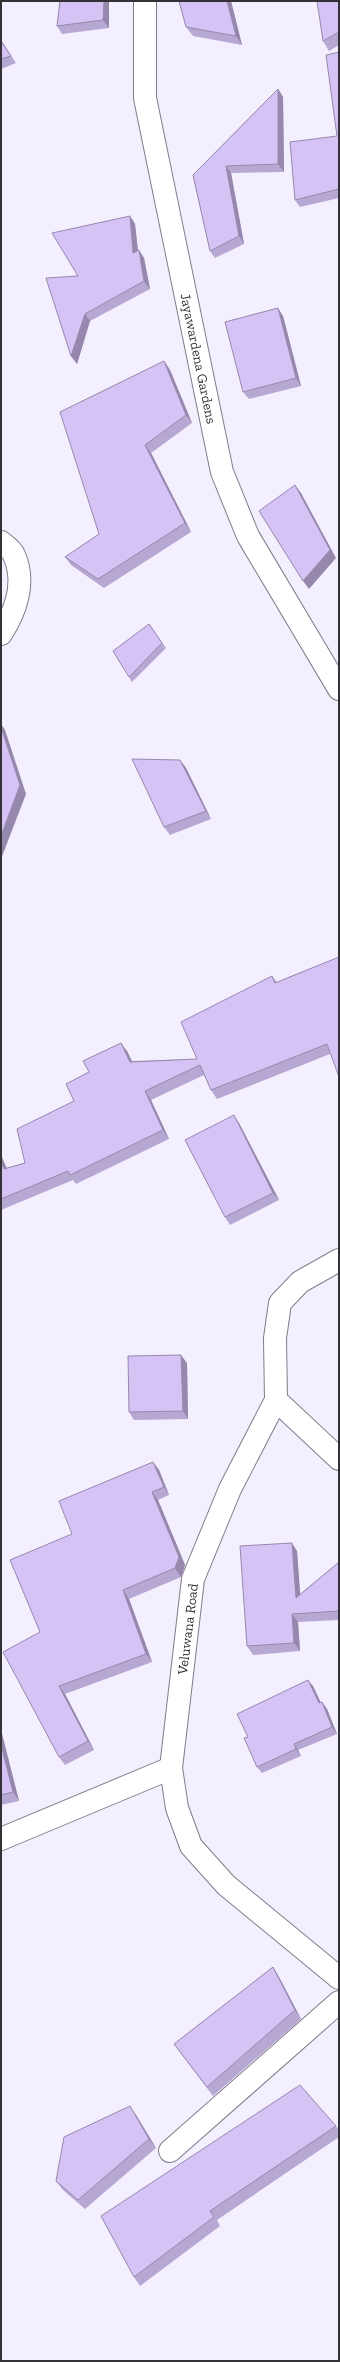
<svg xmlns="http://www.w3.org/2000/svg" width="340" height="2362" viewBox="0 0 340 2362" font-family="'Zilla Slab',serif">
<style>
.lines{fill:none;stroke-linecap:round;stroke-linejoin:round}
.minor-casing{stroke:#817c89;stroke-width:24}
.minor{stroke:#fff;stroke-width:22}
.wall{fill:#b7a8d3}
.shaded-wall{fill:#9588ac}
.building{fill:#d5c3f5;stroke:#9588ac}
.labels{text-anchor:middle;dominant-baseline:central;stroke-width:3.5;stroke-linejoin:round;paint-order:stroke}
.street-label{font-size:14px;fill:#343237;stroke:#fff}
</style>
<rect width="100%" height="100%" fill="#f4effe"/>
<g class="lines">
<defs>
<g id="minor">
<path id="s1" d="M145,1v97l77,374 26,64 91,153"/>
<path d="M1,542c4,3 11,8 13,13 12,27 2,56 -13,79"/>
<path d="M339,1260l-39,22 -20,21 -5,35 1,62 -46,89 -37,90 -22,189 6,40 14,38 35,39 113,93"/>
<path d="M276,1400l63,59"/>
<path d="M1,1839l170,-71"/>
<path d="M170,2151l169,-149"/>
</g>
</defs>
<use href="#minor" class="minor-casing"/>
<use href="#minor" class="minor"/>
</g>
<g class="wall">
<path d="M60,1h49v27l-47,6 -5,-8z"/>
<path d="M179,1h52l11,44 -49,-9 -7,-9z"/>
<path d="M339,1v44l-10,6 -6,-10z"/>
<path d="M1,40l15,23 -15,6z"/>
<path d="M339,52v146l-39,9 -5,-7 42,-64z"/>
<path d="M278,89l5,8 1,75 -53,1 13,71 -29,14 -5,-7 -17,-76z"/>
<path d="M130,216l5,8 3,27 6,7 6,31 -60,32 -13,43 -6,-8 7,-80z"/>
<path d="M283,316l18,70 -52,13 -6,-7z"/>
<path d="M164,361l6,9 22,53 -41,30 40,79 -87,56 -33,-23 -6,-8 34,-23z"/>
<path d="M149,624l17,24 -34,34 -3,-5z"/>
<path d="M180,760l6,8 25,51 -41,16 -6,-8z"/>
<path d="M339,957l-9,97 -113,45 -6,-9 -7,-15 -53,25 18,39 -93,45 -3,-4 -72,30v-55l6,13 18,-5 49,-62 15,-29 38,-21 5,10 65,-2 75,-83 5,6z"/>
<path d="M239,1123l40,77 -49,25 -5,-8z"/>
<path d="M187,1363l1,56 -54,1 -5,-8z"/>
<path d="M153,1462l6,8 10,25 -11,5 27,65 -4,12 -52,22 23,63 -87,32 29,56 -29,15 -6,-8 -19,-125 32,-98z"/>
<path d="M297,1551l3,43 39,-32v58l-41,2 2,29 -47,4 -6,-9z"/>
<path d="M313,1686l8,17 1,-1 5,7 10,25 -39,16 3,6 -39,17 -5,-6 -9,-30z"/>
<path d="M1,1730l18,71 -18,4z"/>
<path d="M273,1967l6,10 22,42 -88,77 -39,-52z"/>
<path d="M136,2115l20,33 -71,61 -22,-19 -7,-9z"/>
<path d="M336,2126l3,4v7l-122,83 3,6 -80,60 -6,-9 -33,-61z"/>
</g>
<g class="shaded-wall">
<path d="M104,1h5v27l-6,-8z"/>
<path d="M227,1h4l11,44 -6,-9z"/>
<path d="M278,89l5,8 1,75 -6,-8z"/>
<path d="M226,166l5,7 13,71 -5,-8z"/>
<path d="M130,216l5,8 4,36 -6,-7z"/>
<path d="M139,250l5,8 6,31 -6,-8z"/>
<path d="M278,308l5,8 18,70 -5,-8z"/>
<path d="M85,314l5,7 -13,43 -6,-8z"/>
<path d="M164,361l6,9 22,53 -6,-8z"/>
<path d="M145,445l6,8 40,79 -6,-9z"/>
<path d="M295,485l6,8 35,65 -27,31 -6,-8z"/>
<path d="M1,724l4,6 21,64 -25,65z"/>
<path d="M180,760l6,8 25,51 -5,-8z"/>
<path d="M121,1043l6,8 9,19 -6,-8z"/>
<path d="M145,1091l6,9 18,39 -6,-9z"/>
<path d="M234,1115l5,8 40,77 -6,-7z"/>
<path d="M1,1155l9,23 -6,-9 -3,-8z"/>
<path d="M181,1355l6,8 1,56 -5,-8z"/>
<path d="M153,1462l6,8 10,25 -5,-8z"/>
<path d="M152,1492l6,8 27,65 -4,12 -6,-9z"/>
<path d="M292,1543l5,8 4,55 -5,-8z"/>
<path d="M123,1590l6,9 23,63 -6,-8z"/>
<path d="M292,1614l6,8 2,29 -6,-8z"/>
<path d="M308,1680l5,6 11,24 -5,-7z"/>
<path d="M59,1686l6,8 29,56 -6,-9z"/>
<path d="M322,1702l5,7 10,25 -5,-7z"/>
<path d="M1,1730l18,71 -6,-9 -12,-47z"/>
<path d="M294,1744l4,6 3,6 -5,-7z"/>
<path d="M273,1967l6,10 22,42 -6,-9z"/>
<path d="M130,2106l6,9 20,33 -7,-9z"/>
</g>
<g class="building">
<path d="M60,1h44l-1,19 -46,6z"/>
<path d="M179,1h48l9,35 -50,-9z"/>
<path d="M317,1h22v31l-16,9z"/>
<path d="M1,41l10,15 -10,3z"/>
<path d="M339,52v137l-44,11 -5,-58 47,-6 -11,-81z"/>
<path d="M278,89v75l-52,2 13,70 -29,15 -17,-76z"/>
<path d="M130,216l3,37 6,-3 5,31 -59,33 -14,42 -25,-78 32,-2 -26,-43z"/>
<path d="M278,308l18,70 -53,14 -18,-70z"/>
<path d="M164,361l22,54 -41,30 40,78 -87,56 -33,-22 34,-23 -39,-122z"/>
<path d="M295,485l35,65 -27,31 -44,-70z"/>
<path d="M149,624l13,19 -33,34 -16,-26z"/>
<path d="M1,727l19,58 -19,51z"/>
<path d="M132,759l48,1 26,51 -42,16z"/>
<path d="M339,957v120l-12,-33 -116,46 -11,-25 -55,26 18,39 -93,45 -2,-4 -67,28v-38l3,8 21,-6 -8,-34 57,-28 -8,-17 23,-12 -6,-11 38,-18 9,19 67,-3 -16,-37 91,-46 3,7z"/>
<path d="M234,1115l39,78 -48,24 -40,-77z"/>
<path d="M181,1355l2,56 -54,1 -1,-56z"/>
<path d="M153,1462l11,25 -12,5 27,65 -4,11 -52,22 23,64 -87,32 29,55 -29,16 -56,-105 37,-20 -30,-72 62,-26 -13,-33z"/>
<path d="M292,1543l4,55 43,-36v50v-1l-47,3 2,29 -47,3 -7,-100z"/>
<path d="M308,1680l11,23 3,-1 10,25 -38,17 2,5 -39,18 -13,-29 4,-1 -11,-23z"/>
<path d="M1,1745l12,47 -12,3z"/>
<path d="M273,1967l22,43 -88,77 -33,-43z"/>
<path d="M300,2085l36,41 -126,85 4,6 -80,60 -33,-61z"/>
<path d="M130,2106l19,33 -71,61 -22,-19 8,-44z"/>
</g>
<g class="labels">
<g class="street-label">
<text stroke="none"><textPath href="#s1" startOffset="363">Jayawardena Gardens</textPath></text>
<text transform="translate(188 1629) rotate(-83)">Veluwana Road</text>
</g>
</g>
<rect width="340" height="2362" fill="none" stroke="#343237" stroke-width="4"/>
</svg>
